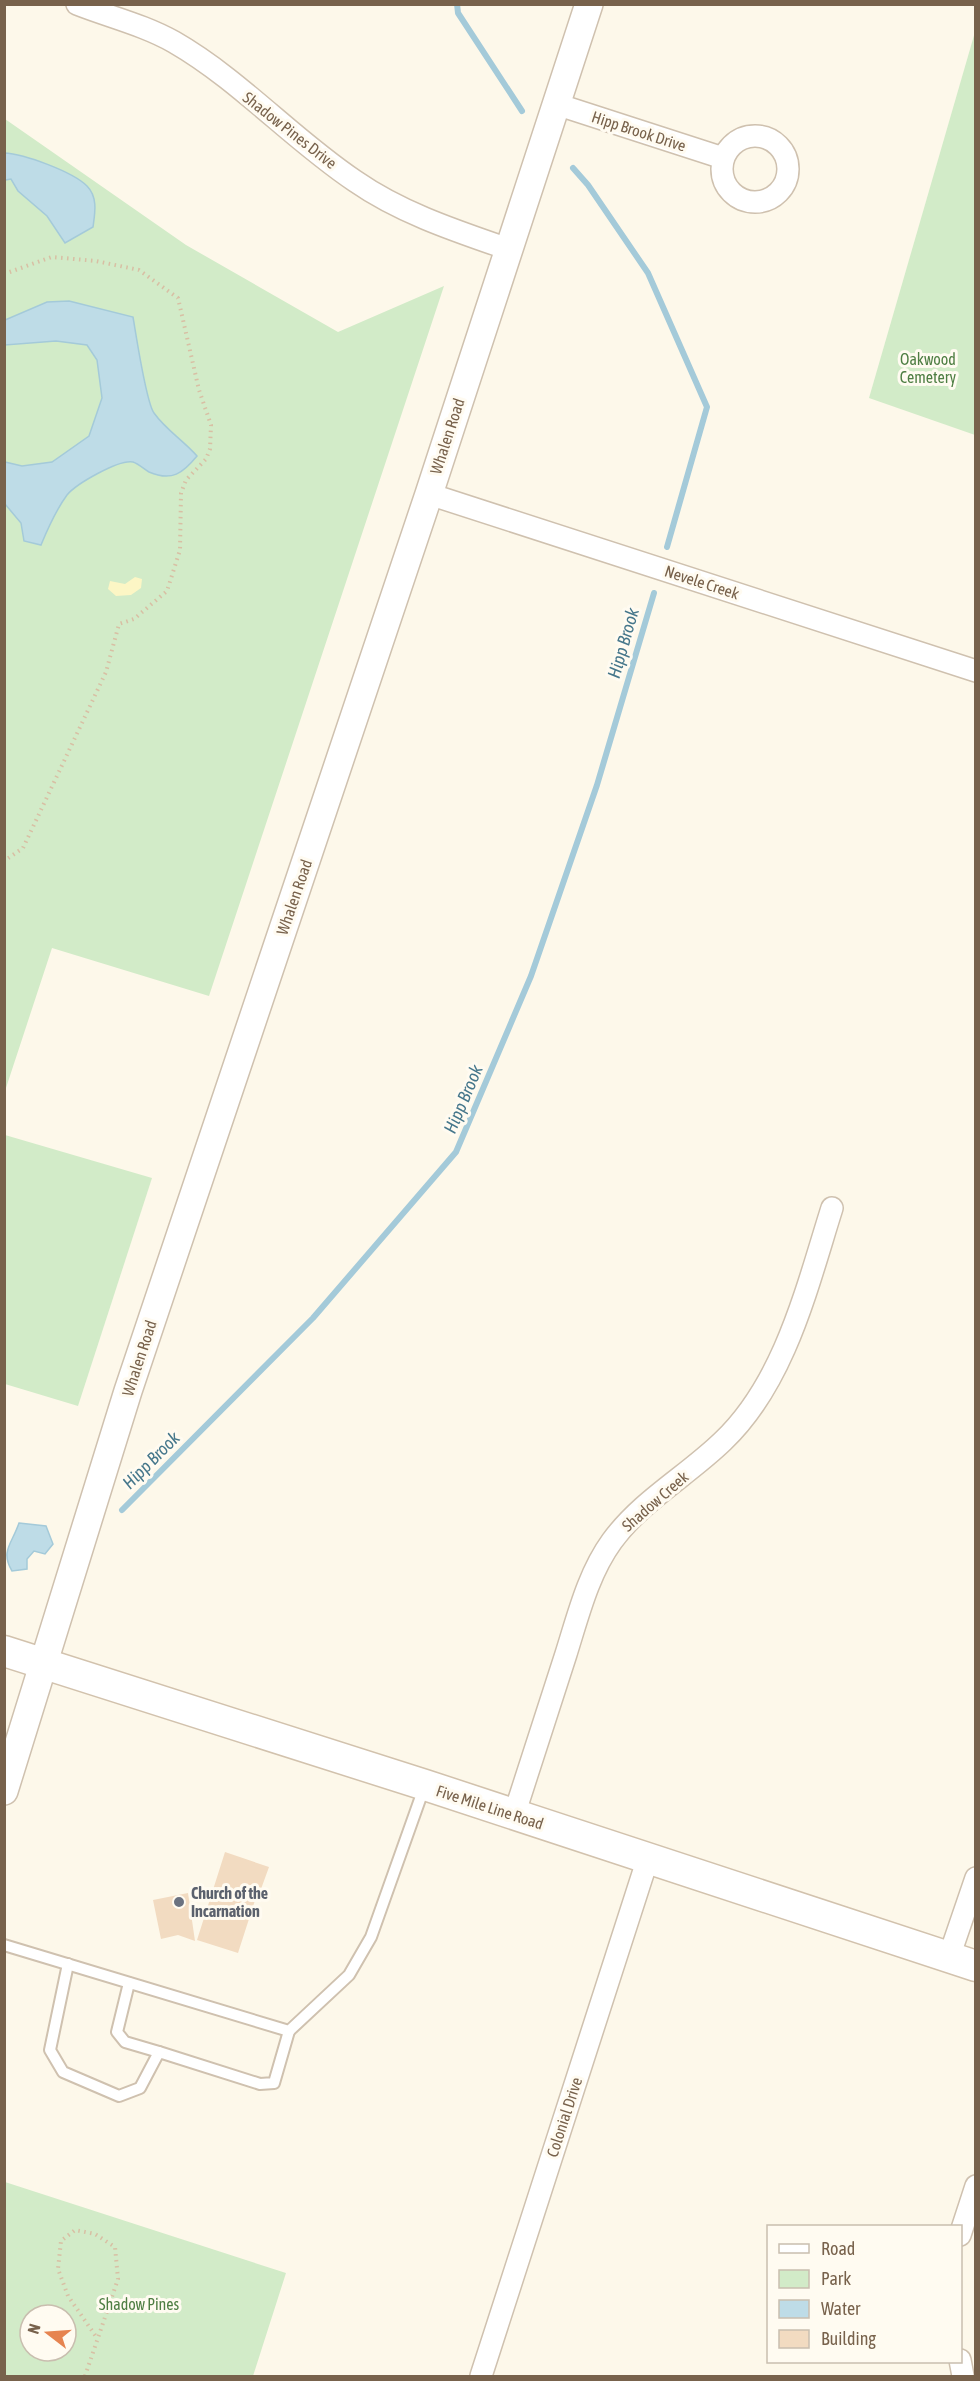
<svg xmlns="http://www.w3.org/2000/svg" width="980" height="2381" viewBox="0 0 980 2381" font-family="'Asap Condensed',sans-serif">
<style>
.green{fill:#d2ebc8;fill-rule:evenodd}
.sand{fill:#fcf6c5}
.water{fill:#bedce7;stroke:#a4cad9;stroke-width:1.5}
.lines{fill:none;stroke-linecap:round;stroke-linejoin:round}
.stream{stroke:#a4cad9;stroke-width:6}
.building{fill:#f2dbc1}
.service-casing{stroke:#cfc1af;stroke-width:14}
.minor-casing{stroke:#cfc1af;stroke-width:24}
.tertiary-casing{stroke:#cfc1af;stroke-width:30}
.secondary-casing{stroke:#d2c2ad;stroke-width:33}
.path{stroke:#d8bfa4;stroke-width:4;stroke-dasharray:1.5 4.5;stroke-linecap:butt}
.service{stroke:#fff;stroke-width:10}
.minor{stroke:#fff;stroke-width:21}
.tertiary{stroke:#fff;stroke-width:27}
.secondary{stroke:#fff;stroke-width:30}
.worship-dot{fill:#6b7280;stroke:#fffbf1;stroke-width:2}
.labels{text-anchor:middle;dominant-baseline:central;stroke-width:6;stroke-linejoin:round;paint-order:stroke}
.street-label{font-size:16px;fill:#78624c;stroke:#fffbf1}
.park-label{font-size:16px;fill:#4e7e43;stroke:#fffbf1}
.worship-label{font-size:16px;font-weight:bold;fill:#5b616d;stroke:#fffbf1;text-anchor:start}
.water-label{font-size:18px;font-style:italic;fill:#46778b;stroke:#fffbf1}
</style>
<rect width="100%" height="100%" fill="#fdf8ea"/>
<g class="green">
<path d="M975,32v403l-106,-37z"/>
<path d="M5,119l181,126 152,87 106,-46 -235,710 -157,-48 -47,143z"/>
<path d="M5,1135l147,43 -74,228 -73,-22z"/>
<path d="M5,2182l281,91 -33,103h-248zM30,2315h36v36h-36z"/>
</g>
<path class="sand" d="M135,577l7,2 -1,9 -10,7 -15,1 -8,-7 2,-8 15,3z"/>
<g class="water">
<path d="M4,153c21,1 69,19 83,33 11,11 8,27 6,41l-28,16 -18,-27 -29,-25 -7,-12 -6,1z"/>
<path d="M69,301l64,16c3,17 13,85 21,96 12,17 29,27 43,43 -14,17 -25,26 -48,16 -5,-3 -10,-8 -16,-10 -14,-3 -57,22 -66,33 -11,15 -19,33 -26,50l-17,-4 -3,-18 -16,-19v-42l17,4 30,-4 37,-26 13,-38 -5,-38 -10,-15 -31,-4 -51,4v-25l42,-18z"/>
<path d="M19,1523l27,3 7,18 -8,10 -11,-3 -7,8v10l-15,2c-12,-20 0,-27 7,-48z"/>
</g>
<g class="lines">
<g class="stream">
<path d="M457,4l1,9 64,98"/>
<path d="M573,168l15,17 60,88 59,134 -40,140"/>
<path d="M122,1510l191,-192 143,-166 75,-176 66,-191 57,-192"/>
</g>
</g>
<g class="building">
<path d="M225,1852l44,15 -8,22 -2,-1 -21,65 -41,-13z"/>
<path d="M188,1893l7,48 -17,-6 -17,4 -8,-39z"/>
</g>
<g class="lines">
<defs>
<g id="service">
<path d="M4,1945l285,86 60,-56 22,-38 53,-149"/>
<path d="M68,1964l-18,86 13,22 56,24 21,-8 19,-36 101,32 14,-1 15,-52"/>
<path d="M129,1983l-12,49 8,10 34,10"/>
</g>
<g id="minor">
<path d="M77,4c33,13 67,21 97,38 66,38 118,97 181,139 46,32 101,50 153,68"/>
<path d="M556,104l167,54"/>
<circle cx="755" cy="169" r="33"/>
<path d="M429,494l547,177"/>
<path d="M514,1815c17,-54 35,-107 52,-161 12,-38 22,-80 46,-113 30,-41 75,-65 111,-100 62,-59 84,-154 109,-233"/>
<path d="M949,1957l27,-79"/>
<path d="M960,2235l16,-49"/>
<path d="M960,2360l3,16"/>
<path d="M481,2376l167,-518"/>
</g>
<path id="tertiary" d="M4,1791l124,-400 301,-897 160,-490"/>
<path id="secondary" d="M4,1651l421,134 551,181"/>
</defs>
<use href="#service" class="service-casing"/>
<use href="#minor" class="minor-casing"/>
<use href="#tertiary" class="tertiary-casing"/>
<use href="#secondary" class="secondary-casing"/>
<g class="path">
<path d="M4,274l48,-17 44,4 43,9 39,28 21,92 12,35 -1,24 -4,10 -20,21 -5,13 -1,57 -13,41 -33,28 -15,5 -13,48 -83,176 -19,13"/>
<path d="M85,2376l33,-97 -3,-32 -20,-13 -20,-4 -14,11 -3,28 10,27 29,42"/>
</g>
<use href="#service" class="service"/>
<use href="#minor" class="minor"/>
<use href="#tertiary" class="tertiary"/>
<use href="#secondary" class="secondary"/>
</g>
<circle class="worship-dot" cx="179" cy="1902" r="6"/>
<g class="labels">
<g class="street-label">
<text transform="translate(290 130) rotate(38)">Shadow Pines Drive</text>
<text transform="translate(639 131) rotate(18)">Hipp Brook Drive</text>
<text transform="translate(447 436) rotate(-72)">Whalen Road</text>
<text transform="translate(702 582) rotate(18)">Nevele Creek</text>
<text transform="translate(294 897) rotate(-71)">Whalen Road</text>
<text transform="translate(139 1358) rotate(-72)">Whalen Road</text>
<text transform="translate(655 1501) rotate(-41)">Shadow Creek</text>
<text transform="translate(490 1807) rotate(18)">Five Mile Line Road</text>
<text transform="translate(564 2117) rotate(-72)">Colonial Drive</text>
</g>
<g class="park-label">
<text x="928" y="359">Oakwood<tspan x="928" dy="18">Cemetery</tspan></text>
<text x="139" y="2304">Shadow Pines</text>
</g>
<g class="worship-label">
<text x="191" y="1893">Church of the<tspan x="191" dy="18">Incarnation</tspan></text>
</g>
<g class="water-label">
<text transform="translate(623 643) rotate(-74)">Hipp Brook</text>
<text transform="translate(463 1099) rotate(-67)">Hipp Brook</text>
<text transform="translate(151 1460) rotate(-45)">Hipp Brook</text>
</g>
</g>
<rect width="980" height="2381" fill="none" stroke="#78624c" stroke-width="12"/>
<rect x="767" y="2225" width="195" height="138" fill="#fffbf1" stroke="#c9beaf" stroke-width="1.5"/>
<rect x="779" y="2244" width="30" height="9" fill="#ffffff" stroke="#c9beaf" stroke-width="1.5"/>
<text x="821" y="2255" font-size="18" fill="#78624c">Road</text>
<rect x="779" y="2270" width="30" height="18" fill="#d2ebc8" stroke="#c9beaf" stroke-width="1.5"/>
<text x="821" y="2285" font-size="18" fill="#78624c">Park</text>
<rect x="779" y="2300" width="30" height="18" fill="#bedce7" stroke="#c9beaf" stroke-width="1.5"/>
<text x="821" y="2315" font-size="18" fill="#78624c">Water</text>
<rect x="779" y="2330" width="30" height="18" fill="#f2dbc1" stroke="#c9beaf" stroke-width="1.5"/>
<text x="821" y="2345" font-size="18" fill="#78624c">Building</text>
<g transform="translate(48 2333) rotate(287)"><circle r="28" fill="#fffbf1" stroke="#c9beaf" stroke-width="1.5"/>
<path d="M0-4.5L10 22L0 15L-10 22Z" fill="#e68450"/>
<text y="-9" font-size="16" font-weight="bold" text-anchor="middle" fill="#78624c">N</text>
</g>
</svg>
